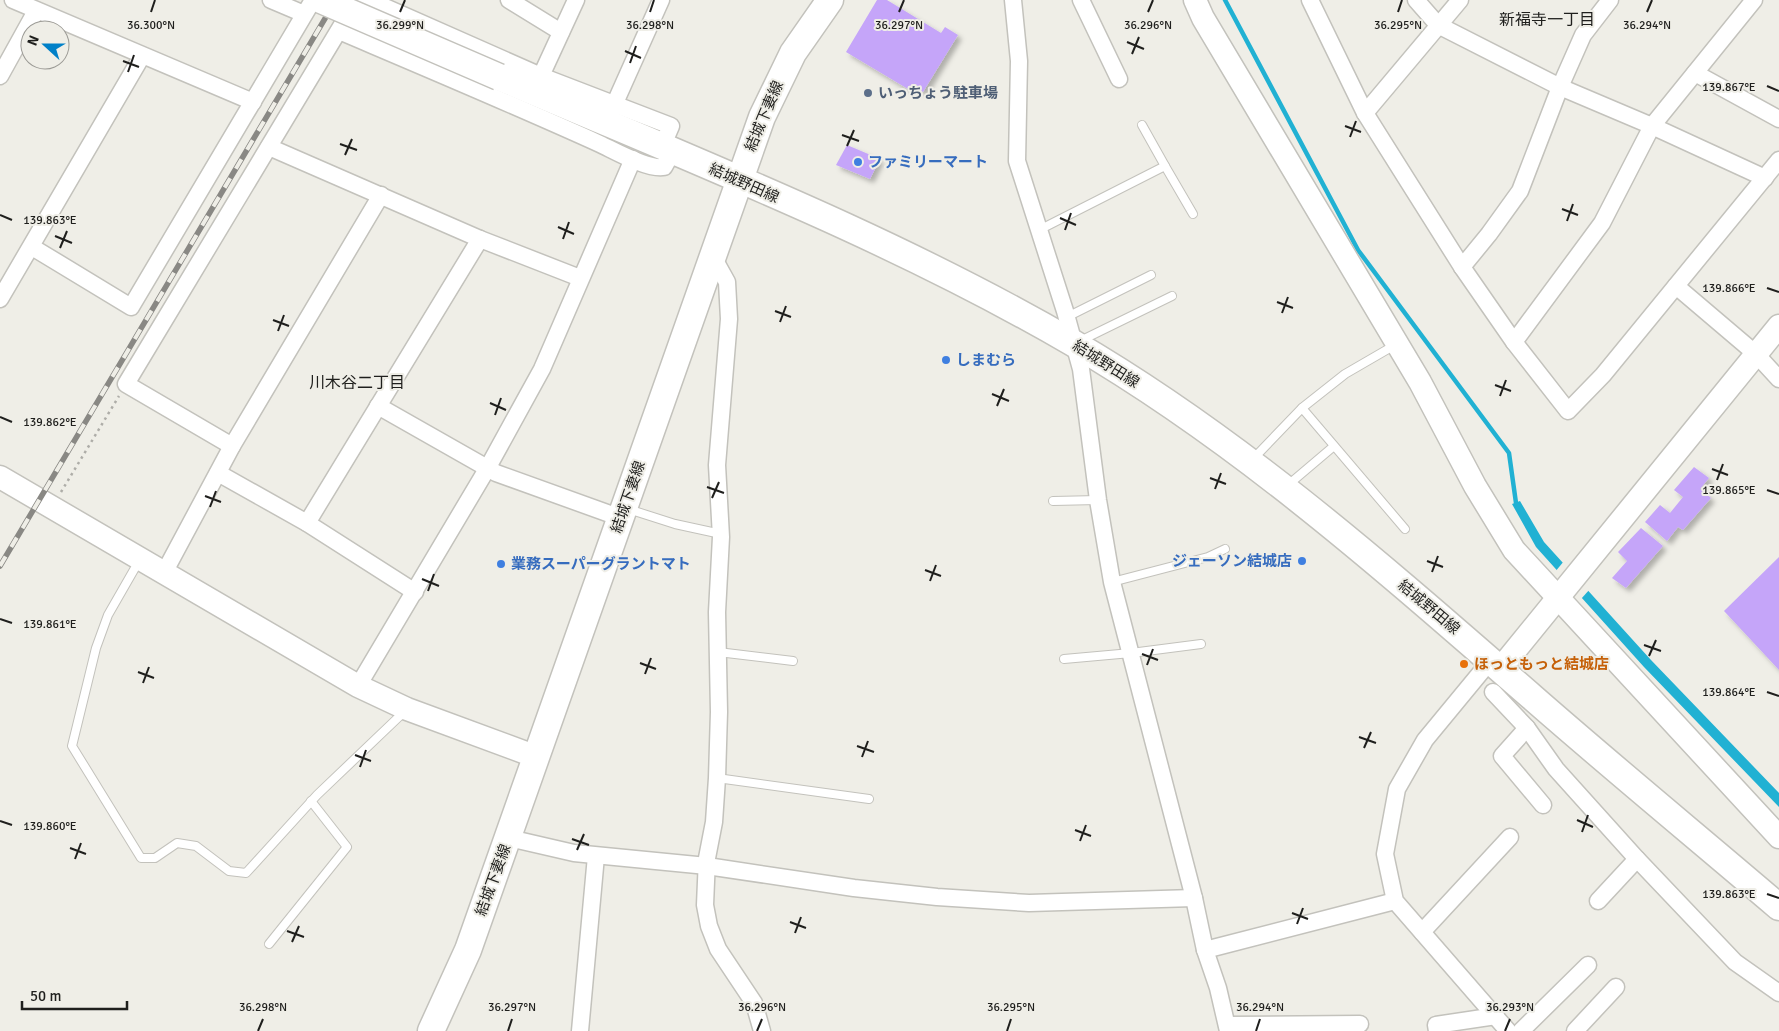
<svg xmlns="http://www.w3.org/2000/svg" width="1779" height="1031" viewBox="0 0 1779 1031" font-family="Signika,'Noto Sans JP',sans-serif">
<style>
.water{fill:#21b1d3}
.pier{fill:#efeee7}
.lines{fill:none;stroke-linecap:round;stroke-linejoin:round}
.stream{stroke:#21b1d3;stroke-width:4.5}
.building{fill:#c5a5f9;filter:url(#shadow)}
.lane-casing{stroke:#c3c2bc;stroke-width:10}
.street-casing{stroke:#c3c2bc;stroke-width:19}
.secondary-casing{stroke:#c3c2bc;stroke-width:25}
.primary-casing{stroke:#c3c2bc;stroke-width:29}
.path{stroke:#aeada8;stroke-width:2.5;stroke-dasharray:2.5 4;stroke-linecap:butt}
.lane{stroke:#fff;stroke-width:8}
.street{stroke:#fff;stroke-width:16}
.secondary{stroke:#fff;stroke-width:22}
.primary{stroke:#fff;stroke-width:26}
.rail-casing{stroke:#898884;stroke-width:5.5}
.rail{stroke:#efeee7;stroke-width:4;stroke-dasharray:11;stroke-linecap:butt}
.primary-bridge-casing{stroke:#c3c2bc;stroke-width:29;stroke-linecap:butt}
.primary-bridge{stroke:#fff;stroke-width:26}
.ticks{fill:none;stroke:#1f1f1d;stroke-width:2}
.service-dot{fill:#5c6f8a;stroke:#efeee7;stroke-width:2}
.shop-dot{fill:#3f7fe0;stroke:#efeee7;stroke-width:2}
.food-dot{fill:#e8710a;stroke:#efeee7;stroke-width:2}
.labels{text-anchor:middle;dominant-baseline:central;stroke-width:4;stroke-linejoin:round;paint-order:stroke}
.service-label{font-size:15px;font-weight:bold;fill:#4e5e75;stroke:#efeee7;text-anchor:start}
.street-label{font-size:15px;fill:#1f1f1d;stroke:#efeee7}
.shop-label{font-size:15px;font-weight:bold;fill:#366cbe;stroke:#efeee7;text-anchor:start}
.food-label{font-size:15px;font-weight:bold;fill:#c56008;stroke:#efeee7;text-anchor:start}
.neighbourhood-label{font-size:16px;fill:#1f1f1d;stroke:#efeee7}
.ticks-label{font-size:12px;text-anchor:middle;fill:#1f1f1d;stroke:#efeee7;stroke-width:4;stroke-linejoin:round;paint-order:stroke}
</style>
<defs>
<filter id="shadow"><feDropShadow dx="4" dy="4" stdDeviation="2.5" flood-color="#0004"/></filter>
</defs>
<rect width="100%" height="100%" fill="#efeee7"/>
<path class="water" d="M1520,501l24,41 107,118 128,133v14l-135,-140 -108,-120 -24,-43z"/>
<path class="pier" d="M1564,561l26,28 -9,10 -26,-27z"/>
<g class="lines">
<path class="stream" d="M1225,0l133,250 151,203 7,50 2,4"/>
</g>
<g class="building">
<path d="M877,0h10l54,33 4,-6 13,8 -35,57 -12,-7 -3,4 -62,-37z"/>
<path d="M847,145l33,14 -10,20 -34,-14z"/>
<path d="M1694,467l15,11 -9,11 11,9 -28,32 -5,-3 -11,14 -22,-19 15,-17 10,8 13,-16 -9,-7z"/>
<path d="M1641,528l22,18 -37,42 -14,-10 15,-17 -9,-9z"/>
<path d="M1779,557v113l-55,-59z"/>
</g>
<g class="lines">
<defs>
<g id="lane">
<path d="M1165,166l28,48"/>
<path d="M1039,230l126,-64 -23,-41"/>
<path d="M1067,317l84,-42"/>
<path d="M1080,341l92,-45"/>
<path d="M1302,408l103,121"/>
<path d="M1253,459l49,-51 43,-34 50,-29"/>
<path d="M1288,485l46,-39"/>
<path d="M1053,501l45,-1"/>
<path d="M628,509l47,15 46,10"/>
<path d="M139,561l-31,54 -12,33 -24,98 69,112h14l22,-15 19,3 33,25 17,2 71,-78 88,-84"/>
<path d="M1112,582l96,-25 17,-8"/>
<path d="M718,652l75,9"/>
<path d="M1064,659l67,-6 70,-9"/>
<path d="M717,778l152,21"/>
<path d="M269,944l78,-97 -36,-46"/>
</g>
<g id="street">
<path d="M13,0l240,102"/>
<path d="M271,0l33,14"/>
<path d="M369,0l172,76 130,50 -9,21"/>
<path d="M509,0l52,32"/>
<path d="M1013,0l6,61 -2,100 48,150 16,58 17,131 14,82 82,316 11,52 13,38 10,43"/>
<path d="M1081,0l38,79"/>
<path d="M1310,0l55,113 97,154 52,75 54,69 35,-36 176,-215"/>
<path d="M1416,0l22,25 122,62 92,39 113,52"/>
<path d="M339,31c87,37 175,74 261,113 15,7 48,26 64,23l9,-16"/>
<path d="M1695,73l84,46"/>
<path d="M0,76l36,-65"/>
<path d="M541,76l35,-76"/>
<path d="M615,103l46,-103"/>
<path d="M1365,113l95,-113"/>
<path d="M269,147l211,92 100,39"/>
<path d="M32,247l99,60 182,-307"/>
<path d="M712,255l15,27 2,37 -12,146 4,72 -4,75 2,100 -2,66 -3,44 -7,36 -2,47 4,21 9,23 36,54 8,28"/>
<path d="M1462,267l27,-33 31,-43 40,-104 23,-52 27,-35"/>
<path d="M1676,286l80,68 23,25"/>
<path d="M0,299l142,-243"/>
<path d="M1514,342l88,-119 50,-97 102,-126"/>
<path d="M378,406l118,67 125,45"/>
<path d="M232,446l-106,-62 231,-384"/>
<path d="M218,473l89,50 108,69"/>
<path d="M307,523l173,-284"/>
<path d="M164,573l68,-127 149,-251"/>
<path d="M1491,660l-66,80 -28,49 -12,65 10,47 113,130"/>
<path d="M358,686l129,-217 55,-100 91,-210"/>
<path d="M1493,692l34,36 29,41 81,90 98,103 44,31"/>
<path d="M1527,728l-25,28 41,49"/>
<path d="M509,838l65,15 133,13 147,22 83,9 92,6 165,-5"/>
<path d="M1598,901l39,-42"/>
<path d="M1422,932l88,-95"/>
<path d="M1205,950l190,-49"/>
<path d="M1227,1025l133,-1"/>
<path d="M580,1031l16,-175"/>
<path d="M1437,1031l-1,-6 60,-9"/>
<path d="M1521,1031l67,-66"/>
<path d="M1575,1031l41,-44"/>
</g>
<g id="secondary">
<path d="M1195,0l8,18 217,364 55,104 39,64 265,287"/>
<path d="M0,477l358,209 49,23 130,48"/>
<path d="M1500,669l279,-343"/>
</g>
<g id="primary">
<path d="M499,77c193,83 392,160 574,266 168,98 313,227 459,354 81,71 165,140 247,210"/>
<path d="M431,1031l37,-81 294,-833 31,-64 37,-53"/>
</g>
</defs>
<use href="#lane" class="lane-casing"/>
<use href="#street" class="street-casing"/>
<use href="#secondary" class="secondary-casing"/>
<use href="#primary" class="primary-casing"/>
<path class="path" d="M61,492l58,-96"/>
<use href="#lane" class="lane"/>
<use href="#street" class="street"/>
<use href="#secondary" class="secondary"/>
<use href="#primary" class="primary"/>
<defs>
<path id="rail" d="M0,566l336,-566"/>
</defs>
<use href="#rail" class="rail-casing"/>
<use href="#rail" class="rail"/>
<defs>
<path id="primary-bridge" d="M321,0l178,77"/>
</defs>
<use href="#primary-bridge" class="primary-bridge-casing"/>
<use href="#primary-bridge" class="primary-bridge"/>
</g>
<path class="ticks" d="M151,12l4,-12M400,12l5,-12M650,12l4,-12M899,12l5,-12M1148,12l5,-12M1398,12l4,-12M1647,12l5,-12M1127,42l17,7M625,51l16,7M1132,54l7,-17M123,61l16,6M630,63l6,-17M128,72l6,-17M1767,86l12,5M1345,126l16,6M842,135l17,6M1350,137l6,-16M340,144l17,6M847,146l7,-16M345,155l7,-16M1562,209l16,6M0,215l12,5M1060,218l16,7M1567,221l6,-17M558,227l16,7M1065,230l6,-17M55,236l17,7M563,239l6,-17M60,248l7,-17M1767,288l12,4M1277,302l16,6M775,311l16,6M1282,313l6,-16M273,320l16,6M780,322l6,-16M278,331l6,-16M1495,385l16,6M992,394l17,7M1500,396l6,-16M490,403l16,7M997,406l7,-17M495,415l6,-17M0,417l12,5M1712,469l16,6M1210,478l16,6M1717,480l6,-16M707,487l17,6M1215,489l6,-16M1767,490l12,4M205,496l16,6M712,498l7,-16M210,507l6,-16M1427,561l16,6M925,570l16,6M1432,572l6,-16M422,579l17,7M930,581l6,-16M428,591l6,-17M0,619l12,4M1644,645l17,6M1142,654l16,6M1649,656l7,-16M640,663l16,6M1147,665l6,-16M138,672l16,6M645,674l6,-16M143,683l6,-16M1767,692l12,4M1359,737l17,6M857,746l17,6M1364,748l7,-16M355,755l16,6M862,757l6,-16M360,767l6,-17M1577,820l16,7M0,821l12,4M1075,830l16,6M1582,832l6,-17M572,839l17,6M1080,841l6,-16M70,848l16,6M577,850l7,-16M75,859l6,-16M1767,894l12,4M1292,913l16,6M790,922l16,6M1297,924l6,-16M287,931l17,6M795,933l6,-16M292,942l7,-16M258,1031l5,-12M508,1031l4,-12M757,1031l5,-12M1007,1031l4,-12M1256,1031l4,-12M1505,1031l5,-12"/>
<circle class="service-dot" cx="868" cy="93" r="5"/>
<g class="shop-dot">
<circle cx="858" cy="162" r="5"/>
<circle cx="946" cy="360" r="5"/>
<circle cx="1302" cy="561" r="5"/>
<circle cx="501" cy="564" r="5"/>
</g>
<circle class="food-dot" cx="1464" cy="664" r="5"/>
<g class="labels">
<g class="service-label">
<text x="878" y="93">いっちょう駐車場</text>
</g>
<g class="street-label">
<text transform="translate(764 116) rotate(-67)">結城下妻線</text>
<text transform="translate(744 183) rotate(24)">結城野田線</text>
<text transform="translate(1106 364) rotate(32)">結城野田線</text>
<text transform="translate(628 497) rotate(-71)">結城下妻線</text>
<text transform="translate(1429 607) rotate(40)">結城野田線</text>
<text transform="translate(493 880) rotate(-70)">結城下妻線</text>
</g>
<g class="shop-label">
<text x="868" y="162">ファミリーマート</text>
<text x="956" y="360">しまむら</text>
<text x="1292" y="561" text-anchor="end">ジェーソン結城店</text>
<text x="511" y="564">業務スーパーグラントマト</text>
</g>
<g class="food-label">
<text x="1474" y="664">ほっともっと結城店</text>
</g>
<g class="neighbourhood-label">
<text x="1547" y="20">新福寺一丁目</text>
<text x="357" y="383">川木谷二丁目</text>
</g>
</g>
<g class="ticks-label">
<text x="151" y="29">36.300°N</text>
<text x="400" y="29">36.299°N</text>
<text x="650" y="29">36.298°N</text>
<text x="899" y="29">36.297°N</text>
<text x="1398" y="29">36.295°N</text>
<text x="1647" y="29">36.294°N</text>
<text x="1148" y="29">36.296°N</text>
<text x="1729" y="91">139.867°E</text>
<text x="50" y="224">139.863°E</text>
<text x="1729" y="292">139.866°E</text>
<text x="50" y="426">139.862°E</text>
<text x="1729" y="494">139.865°E</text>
<text x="50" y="628">139.861°E</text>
<text x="1729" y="696">139.864°E</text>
<text x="50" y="830">139.860°E</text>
<text x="1729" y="898">139.863°E</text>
<text x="263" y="1011">36.298°N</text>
<text x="512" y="1011">36.297°N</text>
<text x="762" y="1011">36.296°N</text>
<text x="1011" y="1011">36.295°N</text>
<text x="1260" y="1011">36.294°N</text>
<text x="1510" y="1011">36.293°N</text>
</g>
<g transform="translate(45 45) rotate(291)"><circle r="24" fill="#efeee7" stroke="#9c9b96"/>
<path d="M0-4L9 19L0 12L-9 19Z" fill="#0080c8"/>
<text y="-8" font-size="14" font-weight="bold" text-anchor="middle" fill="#1f1f1d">N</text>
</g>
<path d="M22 1001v8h105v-8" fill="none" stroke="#1f1f1d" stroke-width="2.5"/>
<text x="30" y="1001" font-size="15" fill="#1f1f1d" stroke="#efeee7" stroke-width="4" paint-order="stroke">50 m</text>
</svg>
